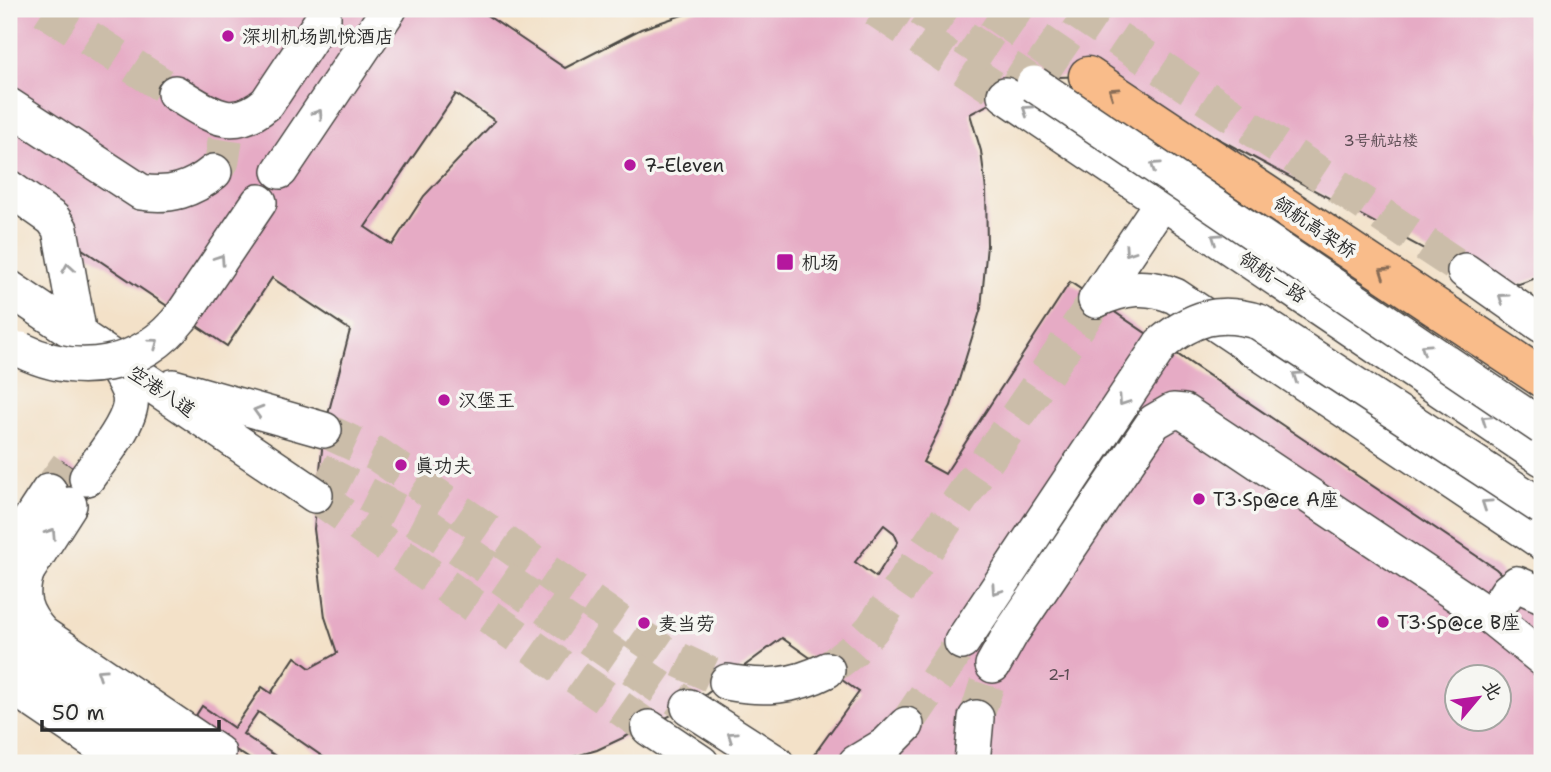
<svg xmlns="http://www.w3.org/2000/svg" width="1551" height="772" viewBox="0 0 1551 772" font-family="'Shantell Sans','LXGW WenKai TC',sans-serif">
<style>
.building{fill:#e6abc5;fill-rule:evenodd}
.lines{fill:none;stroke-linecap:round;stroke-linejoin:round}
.minor-tunnel{stroke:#cbbda9;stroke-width:35;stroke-dasharray:35 18;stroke-linecap:butt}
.major-tunnel{stroke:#cbbda9;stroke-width:38;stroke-dasharray:38 19;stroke-linecap:butt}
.minor-casing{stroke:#494643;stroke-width:38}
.major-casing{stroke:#494643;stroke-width:41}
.minor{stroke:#fff;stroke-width:35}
.major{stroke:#f9bc8a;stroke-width:38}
.minor-bridge-casing{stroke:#494643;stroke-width:38;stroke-linecap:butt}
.minor-bridge{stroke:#fff;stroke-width:35}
.oneway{stroke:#886c56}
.oneway2{stroke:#a0a0a0}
.poi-dot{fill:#b5179e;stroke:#f6f6f2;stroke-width:2.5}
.labels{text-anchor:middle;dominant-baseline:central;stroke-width:7;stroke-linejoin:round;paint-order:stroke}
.number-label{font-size:16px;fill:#5a4b52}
.poi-label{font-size:19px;fill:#2b2b2b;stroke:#f6f6f2;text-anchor:start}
.street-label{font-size:19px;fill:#2b2b2b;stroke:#f6f6f2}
</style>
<rect width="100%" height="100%" fill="#f6f6f2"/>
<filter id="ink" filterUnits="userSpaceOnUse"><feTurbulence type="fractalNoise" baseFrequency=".0143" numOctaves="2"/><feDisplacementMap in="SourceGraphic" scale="14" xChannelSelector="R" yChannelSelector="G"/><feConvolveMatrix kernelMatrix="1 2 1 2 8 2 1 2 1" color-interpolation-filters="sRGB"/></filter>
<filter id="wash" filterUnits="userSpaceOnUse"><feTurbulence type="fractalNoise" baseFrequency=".00686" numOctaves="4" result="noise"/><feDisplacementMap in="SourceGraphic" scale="28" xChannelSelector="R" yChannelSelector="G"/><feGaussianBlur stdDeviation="1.57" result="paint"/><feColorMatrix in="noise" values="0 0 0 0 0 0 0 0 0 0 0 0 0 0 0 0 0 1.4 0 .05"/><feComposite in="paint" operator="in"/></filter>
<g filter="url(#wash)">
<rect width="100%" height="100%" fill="#f3e1c8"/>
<g id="blocks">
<g class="building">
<path d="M9,9h479l-3,5 80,54 76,-39 59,-20h842v267l-23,8 -23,-2 -31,-11 -274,-147 -103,-48 -29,1 -41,12 -48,25 11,37 5,39 1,55 -6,63 -30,98 -28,56 22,12 125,-192 426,287 46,45v149h-734l51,-71 -77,-54 -93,69 -92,43 -45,13h-220l-74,-51 -15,22 43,29h-30l-22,-14 -9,14h-31l-99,-66 98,23 9,-14 32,22 28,-41 9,6 24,-36 15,11 27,-15 -12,-36 -11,-88 10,-99 26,-100 -78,-52 -45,68 -218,-146zM456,94l39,27 -71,75 -32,49 -27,-18zM884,525l10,8 4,9 -22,35 -21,-15zM1456,678h42v42h-42z"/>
<path d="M62,461l34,23 -18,27 -34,-23z"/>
</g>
</g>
</g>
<g filter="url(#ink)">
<use href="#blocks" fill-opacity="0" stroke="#494643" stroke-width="2"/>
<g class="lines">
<g class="minor-tunnel">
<path d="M44,9l131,84"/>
<path d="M875,9l130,86"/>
<path d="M920,9l114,75"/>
<path d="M1073,9l392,262"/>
<path d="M214,172l8,-11 4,-26"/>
<path d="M324,430l54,25 288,199 61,28"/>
<path d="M319,470l110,57 260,180"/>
<path d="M49,491l19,-26"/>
<path d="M315,495l334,233"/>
<path d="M827,670l25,-19 20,-22 224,-329"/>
<path d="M976,718l17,-53"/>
<path d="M906,725l56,-83"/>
</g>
<path class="major-tunnel" d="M991,9l97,67"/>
<defs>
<g id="minor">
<path d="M175,93c34,20 56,41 92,10l56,-84v-10"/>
<path d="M1005,95l537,363"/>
<path d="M9,106l132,86c29,5 51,-2 73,-20"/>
<path d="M280,171l109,-162"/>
<path d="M9,188l44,31 7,10 19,106"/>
<path d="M1465,271l77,54"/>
<path d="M9,288l306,207"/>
<path d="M1096,300c28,-13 51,-16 79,-4l367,246"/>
<path d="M1096,300l66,-98"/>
<path d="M182,316l77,-114"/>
<path d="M173,387l151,43"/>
<path d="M87,478c13,-19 48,-59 43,-82 -3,-14 -14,-27 -21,-40"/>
<path d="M9,552l40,-61"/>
<path d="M27,570c-9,27 -4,43 15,64l176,119"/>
<path d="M14,591l55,-86"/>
<path d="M1491,617l17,-26 9,-7 25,11"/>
<path d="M9,633l10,21 14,12 143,97"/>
<path d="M962,642l199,-298"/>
<path d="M993,665l18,-32 143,-211 19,-11 11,1 307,205 51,41"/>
<path d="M727,682c36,7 67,5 100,-12"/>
<path d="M9,684l117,79"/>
<path d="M689,707l87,56"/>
<path d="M649,728l52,35"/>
<path d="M856,763l30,-18 20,-20"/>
<path d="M972,763l4,-45"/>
</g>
<path id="major" d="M1088,76l454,302"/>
</defs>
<use href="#minor" class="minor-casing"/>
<use href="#major" class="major-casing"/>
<use href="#minor" class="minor"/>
<use href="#major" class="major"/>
<defs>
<g id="minor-bridge">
<path d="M1034,84l508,343"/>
<path d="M1161,344c31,-26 58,-35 98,-22l283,185"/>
<path d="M21,350c57,28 121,18 161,-34"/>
</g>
</defs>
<use href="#minor-bridge" class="minor-bridge-casing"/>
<use href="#minor-bridge" class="minor-bridge"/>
</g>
<defs><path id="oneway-chevron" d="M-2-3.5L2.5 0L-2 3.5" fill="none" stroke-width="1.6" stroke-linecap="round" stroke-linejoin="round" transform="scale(1.75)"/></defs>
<g class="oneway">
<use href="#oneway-chevron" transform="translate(1113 92) rotate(-146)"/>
<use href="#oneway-chevron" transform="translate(1384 272) rotate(-146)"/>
</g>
<g class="oneway2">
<use href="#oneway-chevron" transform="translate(1027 110) rotate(-146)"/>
<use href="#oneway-chevron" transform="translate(318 114) rotate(-56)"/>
<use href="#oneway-chevron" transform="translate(1155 166) rotate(-146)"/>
<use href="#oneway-chevron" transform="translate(1216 238) rotate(-146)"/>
<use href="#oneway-chevron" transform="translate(1129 251) rotate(124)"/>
<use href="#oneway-chevron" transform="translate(220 259) rotate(-56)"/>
<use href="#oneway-chevron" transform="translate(68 268) rotate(-99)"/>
<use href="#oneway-chevron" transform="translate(1503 298) rotate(-145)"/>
<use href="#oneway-chevron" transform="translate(154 343) rotate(-36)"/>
<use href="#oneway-chevron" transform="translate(1425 348) rotate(-146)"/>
<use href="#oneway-chevron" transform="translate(1297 376) rotate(-146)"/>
<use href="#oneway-chevron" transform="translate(1123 401) rotate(124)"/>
<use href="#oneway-chevron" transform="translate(258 411) rotate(-164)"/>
<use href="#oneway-chevron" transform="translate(1486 420) rotate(-146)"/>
<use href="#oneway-chevron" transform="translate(1486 504) rotate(-146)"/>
<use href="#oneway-chevron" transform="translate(51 533) rotate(-57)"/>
<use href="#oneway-chevron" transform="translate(996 590) rotate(124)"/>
<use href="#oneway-chevron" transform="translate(101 673) rotate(-146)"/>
<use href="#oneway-chevron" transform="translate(732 736) rotate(-146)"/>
</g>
</g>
<g class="poi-dot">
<circle cx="228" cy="36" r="7"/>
<circle cx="630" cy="165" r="7"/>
<rect x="776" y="253" width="18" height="18" rx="3.5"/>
<circle cx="444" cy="400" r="7"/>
<circle cx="401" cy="465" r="7"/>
<circle cx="1199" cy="499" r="7"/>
<circle cx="1383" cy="622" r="7"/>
<circle cx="644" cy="623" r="7"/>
</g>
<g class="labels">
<g class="number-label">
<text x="1381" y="140">3号航站楼</text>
<text x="1059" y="674">2-1</text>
</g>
<g class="poi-label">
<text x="242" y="36">深圳机场凯悦酒店</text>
<text x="644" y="165">7-Eleven</text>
<text x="801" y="262">机场</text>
<text x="458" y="400">汉堡王</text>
<text x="415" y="465">真功夫</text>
<text x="1213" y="499">T3·Sp@ce A座</text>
<text x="1397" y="622">T3·Sp@ce B座</text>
<text x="658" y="623">麦当劳</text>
</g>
<g class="street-label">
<text transform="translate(1315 227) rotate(34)">领航高架桥</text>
<text transform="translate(1273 277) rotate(34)">领航一路</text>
<text transform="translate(162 391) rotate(34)">空港八道</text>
</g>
</g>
<rect width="1551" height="772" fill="none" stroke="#f6f6f2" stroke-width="35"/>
<g transform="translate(1478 698) rotate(61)"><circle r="33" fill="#f6f6f2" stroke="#a5a5a2" stroke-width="2"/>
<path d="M0-5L12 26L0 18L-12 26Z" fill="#b5179e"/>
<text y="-10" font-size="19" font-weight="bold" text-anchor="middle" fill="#2b2b2b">北</text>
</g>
<path d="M42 720v10h177v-10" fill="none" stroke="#2b2b2b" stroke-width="3.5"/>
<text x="52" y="720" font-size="21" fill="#2b2b2b" stroke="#f6f6f2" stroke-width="5" paint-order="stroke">50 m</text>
</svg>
